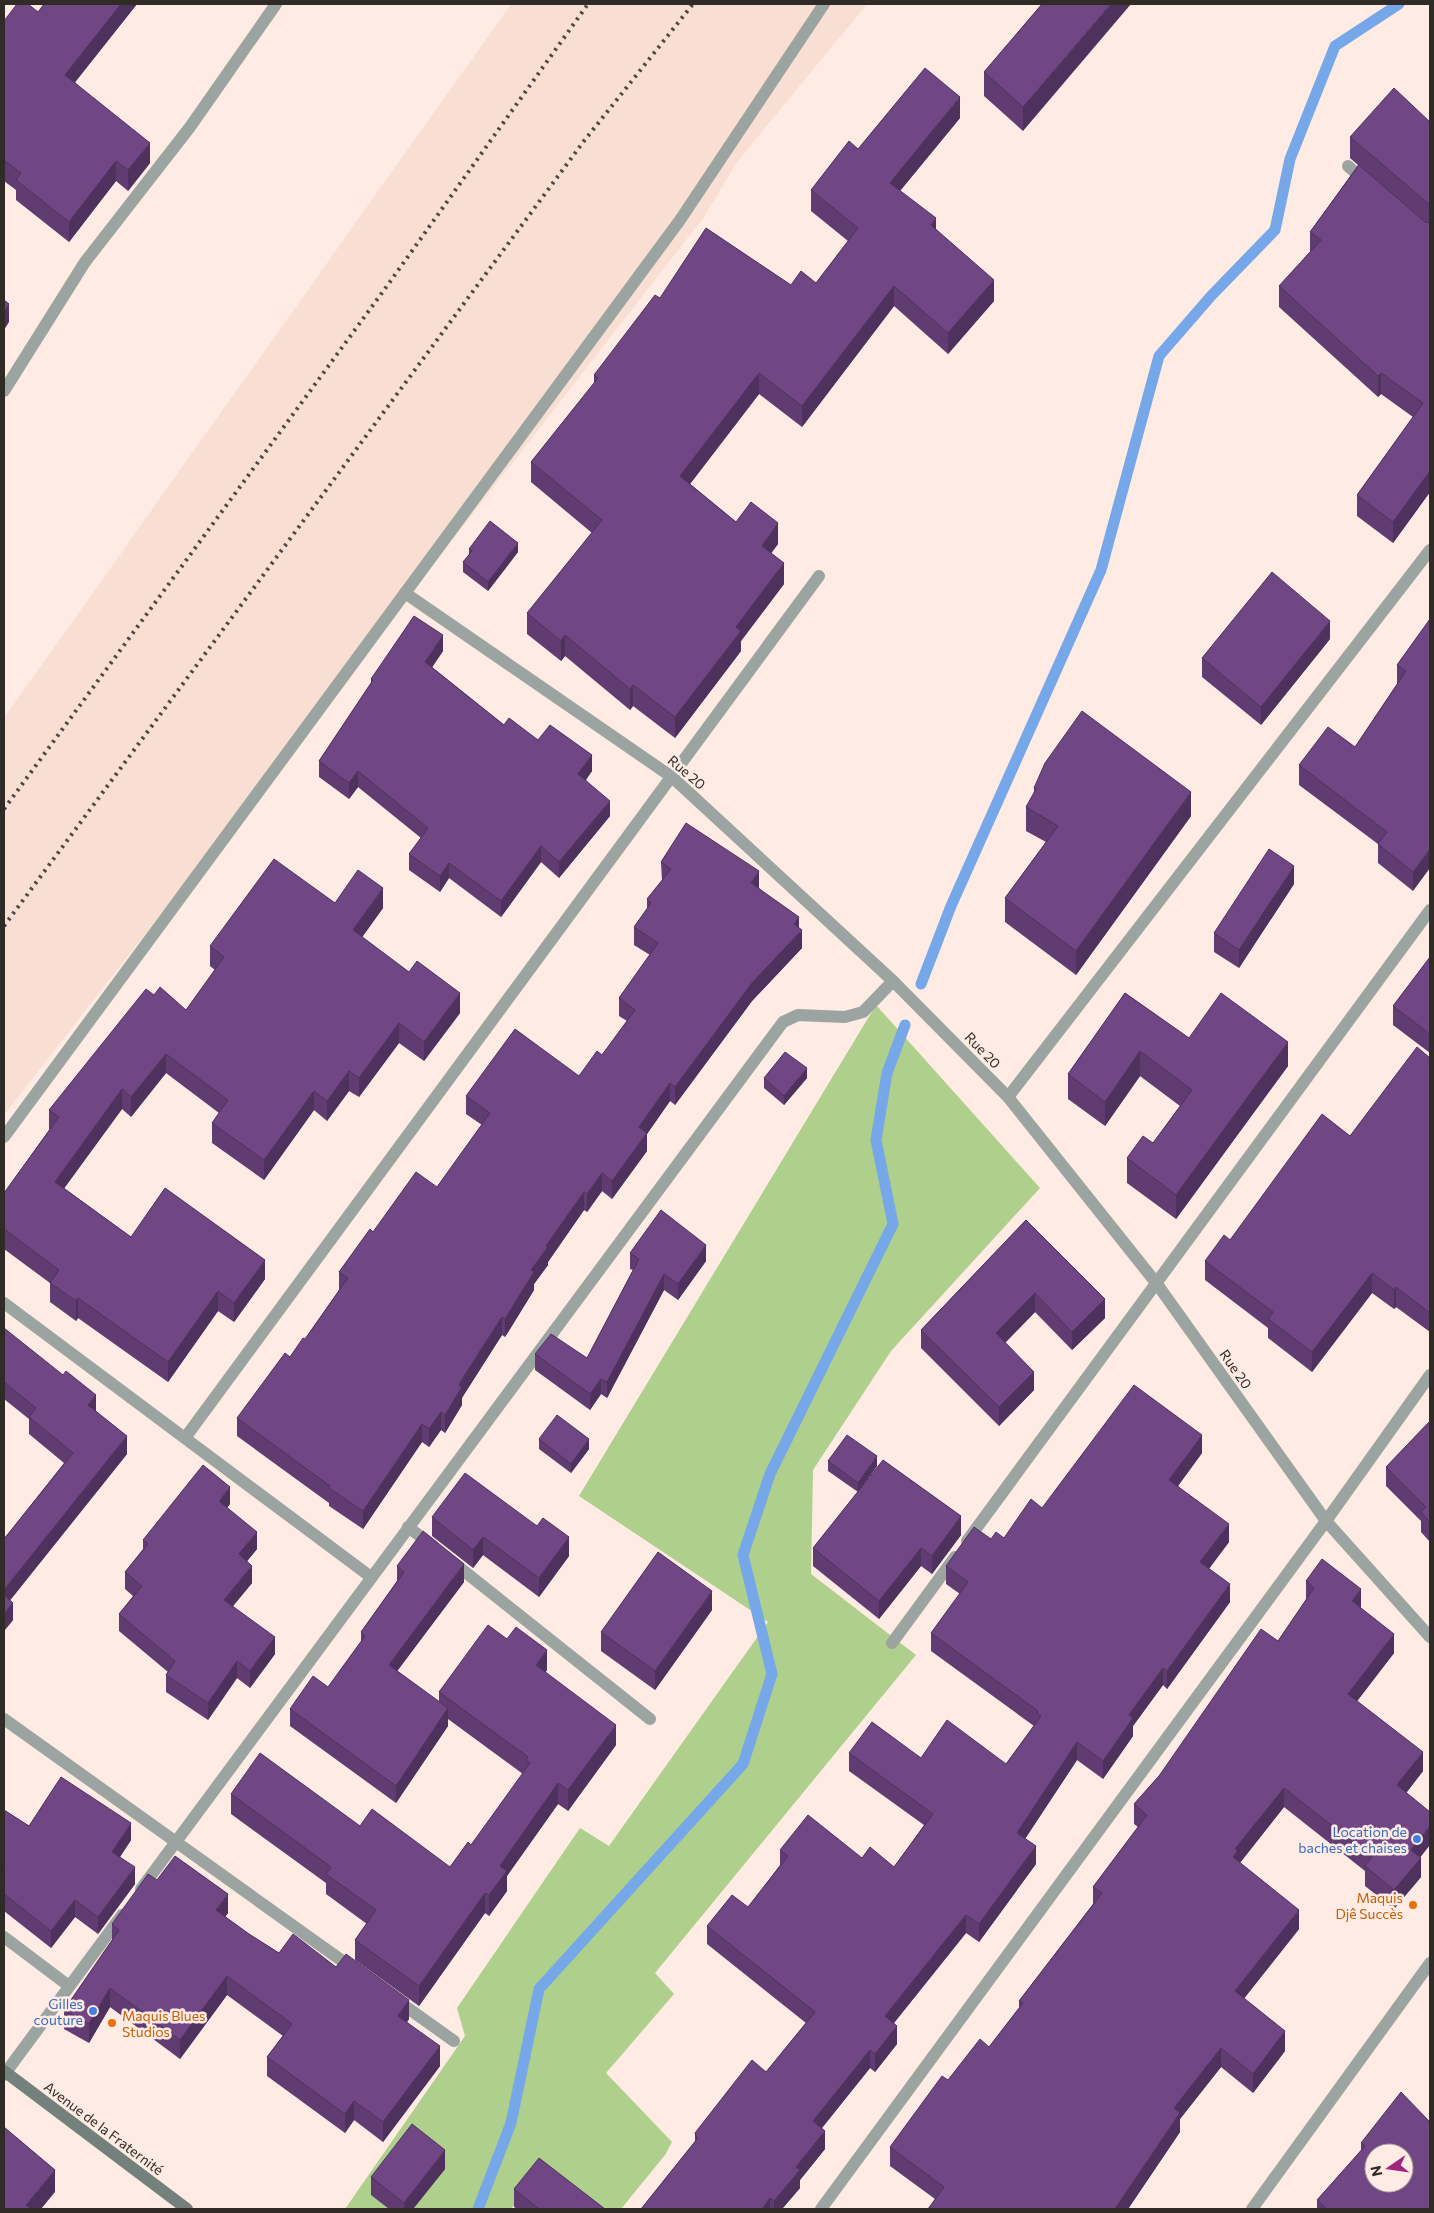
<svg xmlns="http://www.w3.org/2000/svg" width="1434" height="2213" viewBox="0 0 1434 2213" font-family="Commissioner,sans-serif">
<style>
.built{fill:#f8ded3}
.green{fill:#afcf8c}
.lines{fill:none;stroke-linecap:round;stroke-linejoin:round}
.stream{stroke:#76a7e8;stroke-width:11}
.minor{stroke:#9ca4a1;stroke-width:12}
.tertiary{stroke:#9ca4a1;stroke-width:12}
.secondary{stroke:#74807b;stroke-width:12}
.rail{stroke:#4e4643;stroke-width:4;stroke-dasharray:2.5 5;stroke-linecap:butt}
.wall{fill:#613c72}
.shaded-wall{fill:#4f315d}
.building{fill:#714685;stroke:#4f315d;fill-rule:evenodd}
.shop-dot{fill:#3f7fe0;stroke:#feebe3;stroke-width:2}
.food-dot{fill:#e8710a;stroke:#feebe3;stroke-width:2}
.labels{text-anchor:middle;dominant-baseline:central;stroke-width:5;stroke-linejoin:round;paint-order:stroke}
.street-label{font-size:14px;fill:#312b28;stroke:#feebe3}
.shop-label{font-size:14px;fill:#366cbe;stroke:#feebe3;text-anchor:end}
.food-label{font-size:14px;fill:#c56008;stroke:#feebe3;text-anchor:end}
</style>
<rect width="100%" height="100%" fill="#feebe3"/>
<path class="built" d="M511,4h356l-130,158 -33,55 -700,898v-397z"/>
<path class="green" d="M876,1005l164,183 -149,163 -78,119 -2,104 105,81 -261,318 19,21 -68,79 66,69 -7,13 -44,54h-17l-62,-42 -31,42h-166l120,-173 -8,-28 123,-180 29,18 159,-224 -189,-126z"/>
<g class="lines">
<g class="stream">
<path d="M921,984l30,-78 150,-336 58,-214 52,-60 64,-66 15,-71 45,-113 64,-42"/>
<path d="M478,2209l33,-86 28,-134 204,-225 29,-90 -29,-119 27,-81 123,-250 -17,-84 11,-67 18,-48"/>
</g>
<g class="minor">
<path d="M1348,166l18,16"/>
<path d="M4,391l81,-129 105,-135 86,-123"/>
<path d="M405,593l267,184 221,204 115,116 149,187 169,237 104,116"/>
<path d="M1008,1097l422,-547"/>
<path d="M4,1137l676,-917 144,-216"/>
<path d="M4,1303l367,274"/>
<path d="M185,1438l634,-862"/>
<path d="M408,1527l25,19"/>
<path d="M967,1541l463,-631"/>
<path d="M450,1560l200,159"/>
<path d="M892,1643l63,-86"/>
<path d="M4,1719l351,251"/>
<path d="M141,1889l642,-867 15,-7 47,2 18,-5 30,-31"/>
<path d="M4,1937l65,49"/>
<path d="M395,1999l59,42"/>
<path d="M4,2075l118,-160"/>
<path d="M821,2209l505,-688 104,-146"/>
</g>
<path class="tertiary" d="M1252,2209l178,-246"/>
<path class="secondary" d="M4,2071l183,138"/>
<g class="rail">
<path d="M4,809l383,-523 201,-282"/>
<path d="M4,926l580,-785 109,-137"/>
</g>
</g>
<g class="wall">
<path d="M137,4l-62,78 75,81 -22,28 -12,-10 -47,61 -53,-42v-10l-12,-9v-160l34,-9z"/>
<path d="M1043,4l-20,127 -39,-35v-24z"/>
<path d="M960,118l-60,73 36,38 58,72 -46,53 -54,-48 -92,121 -43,-33 -69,90 46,38 42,22 -7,9 13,31 -43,57v10l-66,87 -42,-32 -3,4 -65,-54 -4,5 -34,-27v-21l65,-80 -61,-51v-20l63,-79v-8l66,-77 156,-15 32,-42 -37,-30v-21l47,-41z"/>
<path d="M1430,122v370l-37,51 -36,-27v-21l56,-78 -32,-23 -3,3 -99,-90v-21l31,-34v-20l48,-67 -8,-7v-21z"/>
<path d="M469,549l49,3 -30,39 -25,-19v-10l6,-7z"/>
<path d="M1430,619l-17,272 -35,-28v-19l-79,-59v-20l56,-18 42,-63v-19z"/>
<path d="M1330,639l-69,86 -59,-48v-19z"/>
<path d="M443,651l-11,16 72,58 34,15 54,31 -6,9 24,36 -51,62 -18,-16 -40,55 -52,-39 -9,14 -31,-22v-16l12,-16 -63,-51 -9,12 -30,-22v-16l52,-77v-5z"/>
<path d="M1034,788l157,28 -115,159 -71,-53v-24l41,-56 -20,-11v-24l8,-14z"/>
<path d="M661,862l98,26 40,40 3,20 -50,53 -77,104 -5,-4 -23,33v17l-35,48 -10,-8 -15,21 -3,-2 -36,52v3l-14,19v6l-29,47 -3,-2 -38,59 -2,4v7l-17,28 -4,-3 -12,17 -7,-5 -59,87 -34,-23v-3l-92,-67v-18l68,-79 34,-49v-18l34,-40 64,-45 45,-62 -16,-11v-18l113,-20 23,-21 25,-34 -8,-5v-18l31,-43 -16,-10v-18l13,-18v-10l15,-18z"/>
<path d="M1294,884l-55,84 -25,-16v-19z"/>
<path d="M335,903l48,5 -21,29 98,76 -36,48 -25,-18 -40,54 -10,-6 -22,30 -13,-11 -50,70 -52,-37v-20l7,-10 -53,-40 -35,44 -9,-8 -58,79 67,49 134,42 -31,43 -16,-11 -50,71 -90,-64 -2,3 -26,-19v-19l-46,-34v-56l45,-63v-20l105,-115 32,15 29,-40 -5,-4v-20z"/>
<path d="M1430,957v96l-37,-28v-19z"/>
<path d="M1125,993l64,45 99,28 -112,153 -49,-36v-25l26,-15 27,-37 -40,-30 -35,50 -37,-27v-25z"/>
<path d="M1430,1058v274l-34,-25 -2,2 -22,-16 -60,79 -44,-34v-10l-63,-48v-19l145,-125z"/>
<path d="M764,1078h43l-23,27 -20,-17z"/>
<path d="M1026,1220l79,98 -33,32 -37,-38 -30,31 29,47 -35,36 -78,-78v-18z"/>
<path d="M630,1253l76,8 -28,39 -14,-10 -57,108 -6,-4 -11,16 -55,-40v-16l52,4 46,-88 -3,-1z"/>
<path d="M4,1328l92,83 31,43 -117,146 3,20 -9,11v-92l60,-76 -35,-29v-15l-25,-20z"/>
<path d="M1430,1421v121l-9,-10v-11l-35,-35v-19z"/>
<path d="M539,1439l50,10 -18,24 -32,-24z"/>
<path d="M1202,1453l-24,33 51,56 -20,27 21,33 -63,87 -4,-4 -30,41v10l-30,43 -26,-19 -52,79 11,25 -57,78 -13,-9 -72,90 3,21 -22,28 -5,-4 -48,60 3,21 -25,31v8l-18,21h-141l54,-67v-9l71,-61 40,-49 -99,-79v-18l41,-19 32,-42v-15l82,8 32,9 30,-42 -75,-54v-18l157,11 28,-38 -103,-75v-18l29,-39 -14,-10v-18l45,-27 13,-1 38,-30z"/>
<path d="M828,1461l49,5 -13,17 97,52 -29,39 -11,-8 -42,53 -66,-53v-18l45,-56 -30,-21z"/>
<path d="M230,1504l-3,4 30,41 -10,12 5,22 -19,23 42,48 -25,34 -13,-10 -29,42 -42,-28v-17l2,-3 -49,-41v-17l14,-18 -8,-7v-17l18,-23v-9z"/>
<path d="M432,1517l137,39 -30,41 -56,-42 -10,13 -41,-32z"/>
<path d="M397,1566l67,16 -67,89 42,31v-10l108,-22 -2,2 71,73 -48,66 -10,-7 -51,72v15l-18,25 -4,-3 -66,93 -64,-46v-20l12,-16 -41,-30v-11l-95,-69v-20l129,32 90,41 21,-22 52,-71 -75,-55v7l-52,77 -106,-77v-17l38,-22 33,-45v-10l36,-51z"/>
<path d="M1306,1581l55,27 33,45 -37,48 66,70 -17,22 14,64 1,20 -27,32 -29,-23v-15l-81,-64 -44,56 59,66 -55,69 41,53 -32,42 -32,-26 -41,52v13l-52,77h-200l7,-10 -45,-33v-19l58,-67 41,-33 30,-39v-7l74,-97v-17l45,-60 -4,-3v-20l144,-163 28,-41z"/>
<path d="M712,1610l-57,80 -54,-39v-19z"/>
<path d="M4,1810l25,16 102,14 -11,17 15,27 -37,50 -23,-17 -24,31 -47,-37z"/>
<path d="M157,1880l71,33 -3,4 24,17 30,19 57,14 73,52 -2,3 33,44 -57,76 -29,-22 -9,13 -78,-57v-19l16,-21 -56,-41 -47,64 -70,-52 -21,36 -25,-14v-19l48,-69v-17z"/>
<path d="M1429,2121l1,88h-113v-9l44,-49v-8z"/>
<path d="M445,2169l-32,40h-24l-18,-14v-18z"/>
<path d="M514,2189l91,20h-88l-3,-2z"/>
</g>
<g class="shaded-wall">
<path d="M121,4h16l-72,91v-20z"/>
<path d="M1111,4h20l-108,127v-24z"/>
<path d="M960,97v21l-70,85v-20z"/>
<path d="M150,143v20l-22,28v-21z"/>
<path d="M116,161v20l-47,61v-20z"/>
<path d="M936,218v21l-5,-14z"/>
<path d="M994,280v21l-46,53v-21z"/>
<path d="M894,286v20l-92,121v-21z"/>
<path d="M9,304v18l-5,8v-18z"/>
<path d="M759,373v21l-79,103v-21z"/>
<path d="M1381,373v21l-3,3v-21z"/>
<path d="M1430,471v21l-37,51v-21z"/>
<path d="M778,523v21l-16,22v-20z"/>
<path d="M518,543v9l-30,39v-9z"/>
<path d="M784,563v21l-43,57v10l-66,87v-21l61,-90z"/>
<path d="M1330,621v18l-69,86v-18z"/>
<path d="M443,635v16l-18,27v-16z"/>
<path d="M565,635v21l-4,5v-20z"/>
<path d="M633,685v21l-3,4v-21z"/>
<path d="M592,755v16l-14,19v-16z"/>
<path d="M358,771v16l-9,12v-16z"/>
<path d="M1191,792v24l-115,159v-24z"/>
<path d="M610,801v15l-51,62v-16z"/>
<path d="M541,846v16l-40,55v-16z"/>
<path d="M1430,849v19l-17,23v-19z"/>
<path d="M449,863v15l-9,14v-16z"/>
<path d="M1294,866v18l-55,84v-18z"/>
<path d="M759,871v18l-8,-6z"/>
<path d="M383,888v20l-30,42v-20z"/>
<path d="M799,917v17l3,-4v18l-50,53 -77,104v-18z"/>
<path d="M460,993v20l-36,48v-19z"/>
<path d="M399,1023v20l-40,54v-19z"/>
<path d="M1288,1042v24l-112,153v-24z"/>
<path d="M1140,1051v25l-35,50v-24z"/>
<path d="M166,1054v19l-35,44v-20z"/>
<path d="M807,1068v10l-23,27v-9z"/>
<path d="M349,1071v20l-22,30v-20z"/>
<path d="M670,1083v18l-23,33v17l-35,48v-18l27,-54z"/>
<path d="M122,1089v20l-67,92v-19z"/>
<path d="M314,1091v19l-50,70v-20z"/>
<path d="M602,1173v18l-15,21v-18z"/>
<path d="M584,1192v18l-36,52v3l-14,19v6l-29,47v-18l26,-49 15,-24z"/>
<path d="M706,1245v16l-28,39v-16z"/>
<path d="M265,1260v19l-31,43v-19z"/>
<path d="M1372,1273v20l-60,79v-20z"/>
<path d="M664,1274v16l-57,108v-16z"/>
<path d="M1396,1287v20l-2,2v-19z"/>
<path d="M218,1291v20l-50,71v-20z"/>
<path d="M1035,1293v19l-39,40v-19z"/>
<path d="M78,1298v20l-2,3v-20z"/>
<path d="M1105,1299v19l-33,32v-18z"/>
<path d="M502,1317v18l-40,63v7l-17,28v-18l14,-30z"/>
<path d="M1034,1372v18l-35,36v-19z"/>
<path d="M601,1379v15l-11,16v-16z"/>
<path d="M96,1395v17l-8,-7z"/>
<path d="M441,1412v18l-12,17v-18z"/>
<path d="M422,1424v18l-59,87v-18z"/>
<path d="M1202,1435v18l-33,45v-18z"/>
<path d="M127,1436v18l-123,154v-18z"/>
<path d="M589,1439v10l-18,24v-9z"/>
<path d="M877,1456v10l-19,26v-9z"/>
<path d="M230,1487v17l-11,14v-17z"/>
<path d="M961,1516v19l-29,39v-18z"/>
<path d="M1229,1524v18l-29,38v-18z"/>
<path d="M257,1532v17l-18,22v-17z"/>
<path d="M483,1537v18l-10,13v-18z"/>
<path d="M569,1537v19l-30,41v-19z"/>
<path d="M921,1548v18l-42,53v-18z"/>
<path d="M464,1564v18l-75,100v-17z"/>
<path d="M252,1566v17l-28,34v-17z"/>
<path d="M1230,1584v18l-63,87v-18z"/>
<path d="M1361,1589v19l-9,-7z"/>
<path d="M712,1591v19l-57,80v-19z"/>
<path d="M13,1603v17l-9,11v-17z"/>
<path d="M1394,1634v19l-46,60v-19z"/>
<path d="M275,1637v17l-25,34v-17z"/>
<path d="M547,1650v20l-11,16v-21z"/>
<path d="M237,1661v17l-29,42v-17z"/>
<path d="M1163,1668v17l-30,41v10l-30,43v-18l26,-46z"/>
<path d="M448,1708v18l-52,77v-17z"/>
<path d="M616,1725v20l-48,66v-21z"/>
<path d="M1077,1742v18l-60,91v-18z"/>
<path d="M1423,1752v19l-26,34v-20z"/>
<path d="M558,1783v21l-51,72v15l-18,25v-21l11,-29z"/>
<path d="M1284,1788v19l-46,58 -5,-8 2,-8z"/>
<path d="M131,1823v17l-19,29v-17z"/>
<path d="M1430,1826v19l-19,24v-19z"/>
<path d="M1036,1846v18l-57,78v-18z"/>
<path d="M1421,1858v19l-27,32v-19z"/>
<path d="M135,1867v17l-37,50v-17z"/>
<path d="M485,1893v20l-66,93v-20z"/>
<path d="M228,1894v19l-12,17v-20z"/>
<path d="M75,1900v17l-24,31v-17z"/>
<path d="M1299,1910v19l-64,81v-19z"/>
<path d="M966,1915v18l-81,101v-18z"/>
<path d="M227,1976v19l-47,64v-19z"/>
<path d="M110,1988v19l-21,36v-19z"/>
<path d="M409,2000v19l-11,16v-19z"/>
<path d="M897,2026v18l-22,28v-18z"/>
<path d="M1285,2031v20l-32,42v-19z"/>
<path d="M440,2046v20l-57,76v-20z"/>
<path d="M1221,2048v19l-41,52v13l-52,77h-13l59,-101z"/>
<path d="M870,2050v18l-57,71v-18z"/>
<path d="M354,2101v19l-9,13v-19z"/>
<path d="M825,2131v18l-25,31v8l-18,21h-8v-8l22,-34z"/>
<path d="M445,2150v19l-32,40h-9v-6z"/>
<path d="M55,2170v22l-14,17h-15v-4z"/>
<path d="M770,2198v11h-8z"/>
</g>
<g class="building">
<path d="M17,4h11l10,8 6,-8h77l-56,71 85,68 -22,27 -12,-9 -47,61 -53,-42 5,-7 -17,-13v-139z"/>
<path d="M1042,4h69l-88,103 -39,-35z"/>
<path d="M925,68l35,29 -70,86 46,35 -5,7 63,55 -46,53 -54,-47 -92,120 -43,-33 -79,103 56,46 15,-20 27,21 -16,23 22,17 -48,64 5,4 -66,86 -42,-32 -3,4 -65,-54 -4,6 -34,-28 75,-93 -71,-58 67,-84 -4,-3 61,-80 5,3 46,-70 85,57 10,-14 15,12 42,-55 -47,-38 38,-49 9,8z"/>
<path d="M1394,88l36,34v83l-80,-68z"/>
<path d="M1359,165l66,57 5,1v248l-37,51 -36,-27 66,-92 -42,-30 -3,3 -99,-90 42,-46 -11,-8z"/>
<path d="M4,300l5,4 -5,8z"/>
<path d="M490,521l28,22 -30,39 -25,-20 9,-11 -3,-2z"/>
<path d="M1272,572l58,49 -69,86 -59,-49z"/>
<path d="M414,616l29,19 -18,27 79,63 5,-7 29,22 12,-15 42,30 -14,19 32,27 -51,61 -18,-16 -40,55 -52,-38 -9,13 -31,-22 19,-26 -70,-57 -9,12 -30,-22 54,-81 -2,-1z"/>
<path d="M1430,619v230l-17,23 -35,-28 9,-12 -88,-67 29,-38 27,20 51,-76 -9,-6z"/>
<path d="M1082,711l109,81 -115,159 -71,-53 53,-72 -32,-19 10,-18 -2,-1 11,-25z"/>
<path d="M686,823l73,48 -8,12 48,34 -5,7 8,6 -50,53 -77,104 -5,-4 -31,44 8,6 -35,48 -10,-8 -15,21 -3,-2 -38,54 2,1 -17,23 3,2 -29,47 -3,-2 -38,59 -5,9 3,2 -17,28 -4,-3 -12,17 -7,-5 -59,87 -34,-23 1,-2 -93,-68 48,-65 5,4 13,-19 2,1 43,-61 -9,-6 31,-43 3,3 43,-60 21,15 53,-74 -24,-17 49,-67 64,47 18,-25 5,4 33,-45 -16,-12 39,-55 -24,-16 17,-24 -4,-4 24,-30 -10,-7z"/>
<path d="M1269,849l25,17 -55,84 -25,-17z"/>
<path d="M274,859l61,44 23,-33 25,18 -30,42 56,42 8,-11 43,32 -36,49 -25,-19 -40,55 -10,-7 -22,30 -13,-10 -50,69 -52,-37 16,-23 -62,-46 -35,43 -9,-8 -67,93 76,55 34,-49 100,72 -31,43 -16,-12 -50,71 -90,-64 -2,3 -26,-18 9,-13 -55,-41v-36l55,-76 -10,-7 97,-121 8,6 6,-8 26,23 38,-53 -14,-11z"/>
<path d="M1430,957v77l-37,-28z"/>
<path d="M1125,993l64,45 32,-45 67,49 -112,153 -49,-37 16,-22 10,7 39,-53 -52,-39 -35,51 -37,-28z"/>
<path d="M1417,1047l13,11v255l-34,-26 -2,3 -22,-17 -60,79 -44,-33 5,-7 -68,-51 19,-26 6,5 92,-126 28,22z"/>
<path d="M785,1052l22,16 -23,28 -20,-18z"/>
<path d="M661,1210l45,35 -28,39 -14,-10 -57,108 -6,-3 -11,15 -55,-40 16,-20 36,24 52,-99 -9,-6z"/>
<path d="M1026,1220l79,79 -33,33 -37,-39 -39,40 38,39 -35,35 -78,-77z"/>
<path d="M4,1328l59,47 3,-4 30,24 -8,10 39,31 -123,154v-51l69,-86 -44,-36 7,-9 -32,-26z"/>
<path d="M1134,1385l68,50 -33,45 60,44 -29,38 30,22 -63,87 -4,-3 -34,47 4,3 -30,43 -26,-19 -60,91 19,13 -57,78 -13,-9 -81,101 12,10 -22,28 -5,-4 -57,71 12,10 -29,36 4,3 -26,31 -4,-3 -8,11h-121l56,-70 -2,-6 57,-73 14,12 49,-60 -108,-86 25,-31 16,12 40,-51 -8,-6 28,-35 54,43 8,-11 24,20 39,-53 -84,-61 23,-31 49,36 26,-38 59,44 35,-48 -4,-3 1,-2 -107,-78 37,-51 -22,-16 28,-39 17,12 5,-7 8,6 27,-39 11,9z"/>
<path d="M557,1415l32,24 -18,25 -32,-25z"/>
<path d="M1430,1421v101l-9,-10 5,-5 -40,-40z"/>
<path d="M847,1435l30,21 -19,27 -30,-22z"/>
<path d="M883,1460l78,56 -29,40 -11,-8 -42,53 -66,-53z"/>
<path d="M203,1465l27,22 -11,14 38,31 -18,22 13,12 -28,34 51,37 -25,34 -13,-10 -29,42 -42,-28 9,-14 -56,-47 23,-28 -17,-14 23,-28 -5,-4z"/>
<path d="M465,1473l72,53 6,-8 26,19 -30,41 -56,-41 -10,13 -41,-33z"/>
<path d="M423,1531l41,33 -75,101 59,43 -52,78 -106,-77 23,-33 15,11 37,-51 -4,-4 43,-60 -7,-6z"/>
<path d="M658,1552l54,39 -57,80 -54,-39z"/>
<path d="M1322,1559l39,30 -9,12 42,33 -46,60 75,58 -26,33 33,27v14l-19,24 10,8 -27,32 -29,-24 7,-9 -88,-69 -49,61 3,2 -5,6 66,53 -64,81 50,40 -32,43 -32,-26 -47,60 6,5 -65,96h-187l16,-22 -54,-40 52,-71 6,4 32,-41 9,8 34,-44 -4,-2 83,-108 -9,-6 54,-72 -13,-11 25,-28 102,-147 17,12 36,-53 -8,-7z"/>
<path d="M4,1595l9,8 -9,11z"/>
<path d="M488,1625l19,14 9,-12 31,23 -11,15 80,60 -48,65 -10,-7 -58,83 7,5 -18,24 -4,-2 -66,93 -64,-46 21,-30 -50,-36 5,-7 -100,-73 29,-41 100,73 12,-17 78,58 18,-25 3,3 59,-82 -4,-3 2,-3 -89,-65z"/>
<path d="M61,1777l70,46 -19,29 23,15 -37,50 -23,-17 -24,31 -47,-37v-26l1,-3 -1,-1v-54l25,16z"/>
<path d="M175,1856l53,38 -12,16 33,24 30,19 14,-19 43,33 10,-13 63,46 -11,16 42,30 -57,76 -29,-21 -9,13 -78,-57 25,-33 -65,-48 -47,64 -70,-52 -21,36 -25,-14 55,-80 -7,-6 36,-50 9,6z"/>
<path d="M1401,2092l28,29 1,-1v89h-103l-10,-9 48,-54 -4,-3zM1374,2153h30v30h-30z"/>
<path d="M412,2124l33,26 -41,53 -33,-26z"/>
<path d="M4,2127l51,43 -29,35 6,4h-28z"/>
<path d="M539,2158l66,51h-66l-25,-20z"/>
</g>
<g class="shop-dot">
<circle cx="1417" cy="1839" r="5"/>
<circle cx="93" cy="2011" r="5"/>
</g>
<g class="food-dot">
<circle cx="1413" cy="1905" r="5"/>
<circle cx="112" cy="2023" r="5"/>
</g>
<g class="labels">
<g class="street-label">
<text transform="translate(687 772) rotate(40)">Rue 20</text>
<text transform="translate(983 1050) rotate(46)">Rue 20</text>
<text transform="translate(1236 1369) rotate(55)">Rue 20</text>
<text transform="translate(104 2128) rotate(37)">Avenue de la Fraternité</text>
</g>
<g class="shop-label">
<text x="1407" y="1831">Location de<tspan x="1407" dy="16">baches et chaises</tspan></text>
<text x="83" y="2003">Gilles<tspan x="83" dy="16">couture</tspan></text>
</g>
<g class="food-label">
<text x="1403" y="1897">Maquis<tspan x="1403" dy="16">Djê Succès</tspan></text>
<text x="122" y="2015" text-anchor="start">Maquis Blues<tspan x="122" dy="16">Studios</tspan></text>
</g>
</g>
<rect width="1434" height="2213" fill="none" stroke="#312b28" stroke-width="10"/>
<g transform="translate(1389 2168) rotate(257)"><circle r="24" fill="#feebe3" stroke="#ac9e98"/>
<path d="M0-4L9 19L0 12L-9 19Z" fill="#9f257c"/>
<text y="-8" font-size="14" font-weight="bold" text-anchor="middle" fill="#312b28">N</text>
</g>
</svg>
